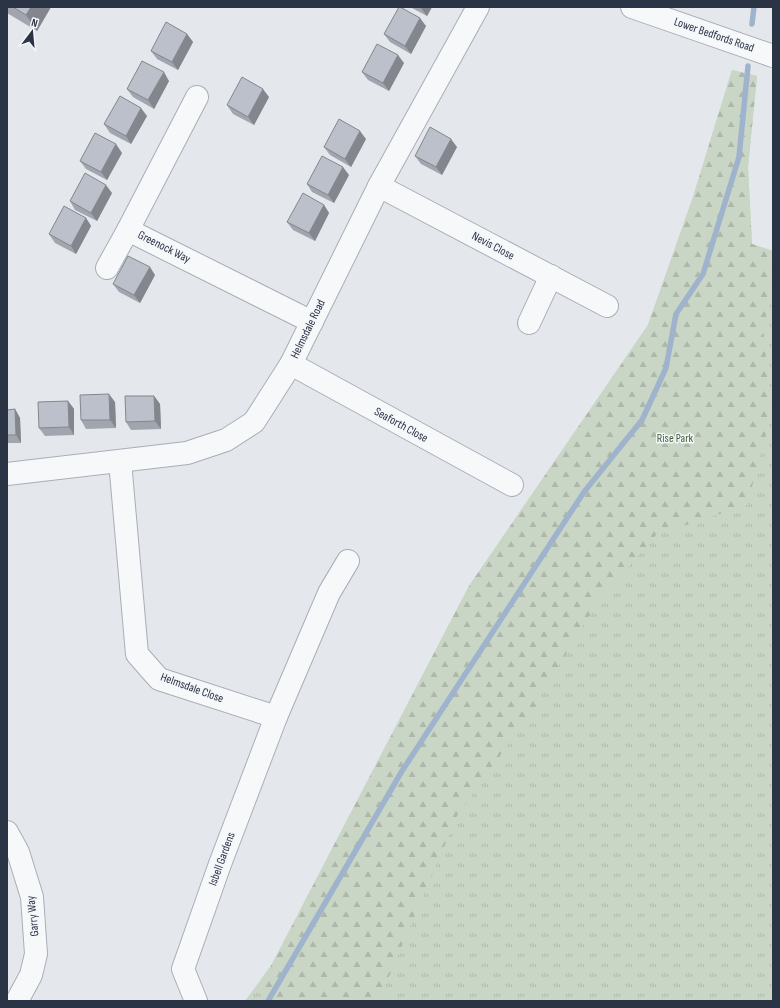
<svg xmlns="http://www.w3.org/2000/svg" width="780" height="1008" viewBox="0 0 780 1008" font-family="'Sofia Sans Condensed',sans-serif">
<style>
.grass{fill:url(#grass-tufts)}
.forest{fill:url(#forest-firs)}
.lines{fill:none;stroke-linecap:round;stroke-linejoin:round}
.stream{stroke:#9fb4cc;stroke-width:5.5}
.minor-casing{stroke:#a9aeb7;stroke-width:24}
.minor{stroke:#f7f8fa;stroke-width:22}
.wall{fill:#a1a5ae}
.shaded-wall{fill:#83868d}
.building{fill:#bbc0ca;stroke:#83868d}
.labels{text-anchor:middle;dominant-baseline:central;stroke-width:3;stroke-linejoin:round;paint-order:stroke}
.street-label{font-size:12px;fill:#2b3445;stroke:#f4f6f9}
.park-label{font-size:12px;fill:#3f6138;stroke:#f4f6f9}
</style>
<defs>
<pattern id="grass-tufts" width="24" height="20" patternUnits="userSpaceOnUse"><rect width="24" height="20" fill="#c9d6c5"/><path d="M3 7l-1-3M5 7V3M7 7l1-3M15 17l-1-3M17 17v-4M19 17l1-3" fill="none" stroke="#adb8ab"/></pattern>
<pattern id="forest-firs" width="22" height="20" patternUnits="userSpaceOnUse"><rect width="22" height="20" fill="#c9d6c5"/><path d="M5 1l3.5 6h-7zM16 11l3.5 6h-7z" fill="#adb8ab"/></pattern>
</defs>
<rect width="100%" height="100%" fill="#e4e7ec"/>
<path class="grass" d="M732,70l25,6 -9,91 4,77 21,7v750h-528l27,-37 197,-378 179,-261 45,-128z"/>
<path class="forest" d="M732,70l25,6 -9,91 4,77 21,7v45l-11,32 11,81 -26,96 -91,30 -61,71 -64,106 -74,104 -72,170 -4,15h-121l12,-37 197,-378 179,-261 45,-128z"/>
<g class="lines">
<g class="stream">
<path d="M752,24l2,-17"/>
<path d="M268,1001l134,-230 182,-279 58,-72 24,-52 10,-54 27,-40 36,-117 9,-91"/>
</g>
<defs>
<g id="minor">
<path d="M632,7l141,49"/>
<path d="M197,97l-69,133 184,92"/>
<path d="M379,186l228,120"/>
<path d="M107,268l21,-38"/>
<path d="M529,323l22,-47"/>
<path d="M291,364l221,121"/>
<path d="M120,461l17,193 22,25 117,38 53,-124 19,-32"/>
<path d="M7,474l180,-21 39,-13 28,-18 37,-58 88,-178 99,-179"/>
<path d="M7,832l11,20 14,45 4,57 -5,21 -14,26"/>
<path d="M196,1001l-13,-32 37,-105 56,-147"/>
</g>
</defs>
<use href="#minor" class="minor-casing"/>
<use href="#minor" class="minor"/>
</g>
<g class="wall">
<path d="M7,7h44l-14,24 -30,-18z"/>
<path d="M410,7h22l-5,9z"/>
<path d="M426,26l-15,28 -21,-12 -6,-8z"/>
<path d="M187,34l6,8 -15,28 -21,-11 -6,-8z"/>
<path d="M404,63l-15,28 -21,-11 -6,-8z"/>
<path d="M169,81l-15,28 -21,-12 -6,-8z"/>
<path d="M269,97l-15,28 -21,-11 -6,-9z"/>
<path d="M147,116l-16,28 -21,-11 -6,-9z"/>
<path d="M366,139l-15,28 -21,-12 -6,-8z"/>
<path d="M457,147l-15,28 -21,-11 -6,-8z"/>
<path d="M122,153l-15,27 -21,-11 -6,-8z"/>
<path d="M349,175l-15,28 -22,-11 -5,-8z"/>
<path d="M112,193l-15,28 -22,-11 -5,-9z"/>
<path d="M324,205l5,8 -14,28 -22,-11 -6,-8z"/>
<path d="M86,218l5,8 -15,28 -21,-11 -6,-9z"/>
<path d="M155,275l-15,28 -21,-11 -6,-8z"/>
<path d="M154,396l6,8 1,25 -30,1 -5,-8z"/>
<path d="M68,401l6,8v26l-29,1 -6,-8z"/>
<path d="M115,402l1,26 -30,1 -5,-9z"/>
<path d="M15,409l5,9 1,25h-14v-33z"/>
</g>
<g class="shaded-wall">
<path d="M31,7h20l-14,24 -11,-16z"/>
<path d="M422,7h10l-5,9 -6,-8z"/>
<path d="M420,18l6,8 -15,28 -6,-8z"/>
<path d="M187,34l6,8 -15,28 -6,-8z"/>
<path d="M398,55l6,8 -15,28 -6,-8z"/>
<path d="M164,72l5,9 -15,28 -6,-9z"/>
<path d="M263,89l6,8 -15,28 -6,-8z"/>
<path d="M141,108l6,8 -16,28 -5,-8z"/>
<path d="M360,131l6,8 -15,28 -6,-8z"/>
<path d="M451,139l6,8 -15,28 -6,-8z"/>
<path d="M116,144l6,9 -15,27 -6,-8z"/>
<path d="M343,167l6,8 -15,28 -6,-8z"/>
<path d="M106,185l6,8 -15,28 -6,-8z"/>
<path d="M324,205l5,8 -14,28 -6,-8z"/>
<path d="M86,218l5,8 -15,28 -5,-8z"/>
<path d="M150,267l5,8 -15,28 -6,-8z"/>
<path d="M109,394l6,8 1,26 -6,-8z"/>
<path d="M154,396l6,8 1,25 -6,-8z"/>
<path d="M68,401l6,8v26l-5,-8z"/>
<path d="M15,409l5,9 1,25 -5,-8z"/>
</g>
<g class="building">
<path d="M13,7h18l-5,8z"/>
<path d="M399,7h1l20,11 -15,28 -21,-12z"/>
<path d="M166,22l21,12 -15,28 -21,-11z"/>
<path d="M377,44l21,11 -15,28 -21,-11z"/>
<path d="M142,61l22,11 -16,28 -21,-11z"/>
<path d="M242,77l21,12 -15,28 -21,-12z"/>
<path d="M120,96l21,12 -15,28 -22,-12z"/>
<path d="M339,119l21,12 -15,28 -21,-12z"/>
<path d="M430,127l21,12 -15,28 -21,-11z"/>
<path d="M95,133l21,11 -15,28 -21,-11z"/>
<path d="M322,156l21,11 -15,28 -21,-11z"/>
<path d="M85,173l21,12 -15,28 -21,-12z"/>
<path d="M303,193l21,12 -15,28 -22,-11z"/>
<path d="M64,206l22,12 -15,28 -22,-12z"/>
<path d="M128,256l22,11 -16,28 -21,-11z"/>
<path d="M109,394l1,26h-29l-1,-25z"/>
<path d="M125,396h29l1,25 -29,1z"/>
<path d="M68,401l1,26 -30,1 -1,-26z"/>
<path d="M15,409l1,26h-9v-25z"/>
</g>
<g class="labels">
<g class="street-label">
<text transform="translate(714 35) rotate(19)">Lower Bedfords Road</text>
<text transform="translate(493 246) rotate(28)">Nevis Close</text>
<text transform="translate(164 247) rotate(27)">Greenock Way</text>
<text transform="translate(308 329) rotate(-64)">Helmsdale Road</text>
<text transform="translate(401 425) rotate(29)">Seaforth Close</text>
<text transform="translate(192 688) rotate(20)">Helmsdale Close</text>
<text transform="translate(222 859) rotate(-70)">Isbell Gardens</text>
<text transform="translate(33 916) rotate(-96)">Garry Way</text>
</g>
<g class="park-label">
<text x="675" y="438">Rise Park</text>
</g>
</g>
<rect width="780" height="1008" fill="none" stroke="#2b3445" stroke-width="16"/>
<g transform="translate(32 32) rotate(16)" stroke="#f4f6f9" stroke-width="3" paint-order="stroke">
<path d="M0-3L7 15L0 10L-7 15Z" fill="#2b3445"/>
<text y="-6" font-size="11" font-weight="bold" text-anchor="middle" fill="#2b3445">N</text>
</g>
</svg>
